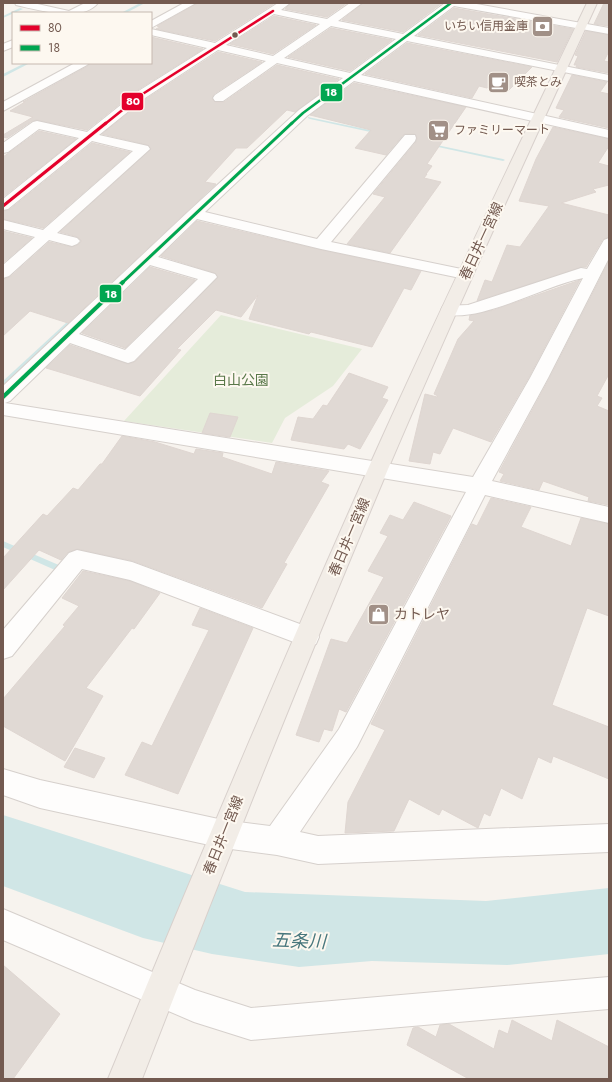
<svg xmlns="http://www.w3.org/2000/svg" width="612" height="1082" viewBox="0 0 612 1082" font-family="Jost,'Noto Sans JP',sans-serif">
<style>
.green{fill:#e5ecda}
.water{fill:#d0e6e6}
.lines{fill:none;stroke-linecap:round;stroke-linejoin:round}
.stream{fill:#d0e6e6;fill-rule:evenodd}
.building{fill:#e0d9d4;stroke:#dfd6d1}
.minor-casing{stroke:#d6d0cc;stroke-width:2}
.major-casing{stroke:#d8d0cc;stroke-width:2}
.minor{fill:#fefdfc;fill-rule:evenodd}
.major{fill:#f2ede7;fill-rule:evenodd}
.bus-1-far1-casing{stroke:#fdf8f0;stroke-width:4}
.bus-1-casing{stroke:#fdf8f0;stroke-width:5}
.bus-2-far2-casing{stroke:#fdf8f0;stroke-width:4}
.bus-2-far1-casing{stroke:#fdf8f0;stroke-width:5}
.bus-2-casing{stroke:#fdf8f0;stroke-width:6}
.bus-1-far1{stroke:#e4002b;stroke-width:2.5}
.bus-1{stroke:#e4002b;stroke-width:3}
.bus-2-far2{stroke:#00a651;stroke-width:2.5}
.bus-2-far1{stroke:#00a651;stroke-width:3}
.bus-2{stroke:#00a651;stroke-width:4}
.bus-dot{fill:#735a50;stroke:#fdf8f0;stroke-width:1.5}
.labels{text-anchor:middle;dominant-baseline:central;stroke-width:4;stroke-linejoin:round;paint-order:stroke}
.far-poi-label{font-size:12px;fill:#735a50;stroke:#fdf8f0;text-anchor:start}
.street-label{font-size:14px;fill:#735a50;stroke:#fdf8f0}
.park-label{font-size:14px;fill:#597849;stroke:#fdf8f0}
.poi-label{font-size:14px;fill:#735a50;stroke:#fdf8f0;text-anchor:start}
.near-water-label{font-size:18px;font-style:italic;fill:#48777d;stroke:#fdf8f0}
.line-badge{stroke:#fdf8f0;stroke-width:1.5}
.badge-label{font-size:11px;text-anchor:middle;font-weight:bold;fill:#fff}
</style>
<rect width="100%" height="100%" fill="#f7f3ee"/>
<path class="green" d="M221,315l141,34 -29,37 -48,32 -13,25 -148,-22z"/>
<path class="water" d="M3,815l242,77 241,9 123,-13v66l-102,11 -135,-4 -73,6 -87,-13 -69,-16 -140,-52z"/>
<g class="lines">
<g class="stream">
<path d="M140,3h5l-19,10h-5z"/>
<path d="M20,8l3,1 -20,9v-2z"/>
<path d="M25,63h5l-27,14v-3z"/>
<path d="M308,117l95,20 2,1 -2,1 -93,-20 -2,-1z"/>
<path d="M413,140l90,19 2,1 -2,1 -88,-19h-2z"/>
<path d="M68,322l3,2 -1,1 -65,62h-2v-6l63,-58z"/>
<path d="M3,541l58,25 1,2 -1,2h-6l-52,-23z"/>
</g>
</g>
<g class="building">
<path d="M198,3h77l-60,38 -59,-12 4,-2 -3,-1z"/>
<path d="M291,3h56l-20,14 -42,-8z"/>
<path d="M363,3h79l-39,29 -61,-12z"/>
<path d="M604,3h5v23l-15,-2z"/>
<path d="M454,8l119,21 -16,33 -139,-27z"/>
<path d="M274,16l42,9 -43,29 -43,-10z"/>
<path d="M331,28l61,12 -42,31 -62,-14z"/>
<path d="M586,31l23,4v16l-5,10 5,1v11l-33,-6 1,-2h-3l4,-9 -3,-1z"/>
<path d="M151,37l52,12 -67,42 -49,39 -50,-10 -5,1 -25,17 -4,-1v-2l30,-18 -23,-6 15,-9h-2l65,-36 2,-3h61z"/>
<path d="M407,43l125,24 -24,24 -18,-5 -3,2 -8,-2 -7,12 -107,-24z"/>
<path d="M218,52l44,10 -48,32 -2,5 3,3h9l53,-37 62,14 -44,33 -8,-2 -40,38h-11l-31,34 11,2 -148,139 -38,-12 -27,25v-57l7,-2 39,-35 23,5 6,-2 4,-4 -4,-4 -18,-5 91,-83 -3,-4 -46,-11 44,-35z"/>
<path d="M572,75l35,7 -7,10 9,2v34l-50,-11 5,-7 -8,-2z"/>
<path d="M354,83l112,24 -39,57 5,2 -6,8h1l-3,4 17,4 -51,71 -43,-9 38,-47 -12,-3 43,-52 1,-4 -2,-4h-11l-18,21 -31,-7 16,-18 -61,-15z"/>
<path d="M553,127l56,12v7l-11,17 11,3v19l-16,4 3,3 -35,11 48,12v22l-6,2 -17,28h-5l-104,34 8,-21 7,2 15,-37 13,2 29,-41 -30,-5 17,-42z"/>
<path d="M39,131l37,8 -73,58v-40z"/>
<path d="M92,143l38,9 -87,76 -40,-9v-8l6,-1z"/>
<path d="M197,221l124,29 100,21 -10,19 -7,-2 -32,59 -61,-15 -2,2 -60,-15 9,-24 -17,22 -25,-7 -39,39 4,1 -41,46 -94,-28 24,-23 58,19 7,-2 83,-85 -3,-4 -54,-17z"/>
<path d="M3,231l29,7 -29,25z"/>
<path d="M609,261v113l-12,22 5,2 -5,8 12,5v94l-21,-4 1,-4 -46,-16 -4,9 -39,-9 4,-7 -5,-2 50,-93z"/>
<path d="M150,267l45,13 -70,68 -43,-15z"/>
<path d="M580,280l-51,97 -38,65 -38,-14 -13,26 -7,-2 -3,12 -21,-3 16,-67 12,3 1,-1 -4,-2 24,-55 16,-18 -5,-1 1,-5 24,-5z"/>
<path d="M349,373l39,14 -6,11 6,2 -28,49 -12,-5 -4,5 -53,-9 7,-23 15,2 10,-14 4,1z"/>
<path d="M210,413l28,4 -8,20 -28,-4z"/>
<path d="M122,436l33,6 39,12 2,-5 27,4 -1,4 50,17 4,-12 53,9 -8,11 8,3 -45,78 3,1 -25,44 -129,-47 -56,-12 -9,3 -7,8 -22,-10 -36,40v-32l40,-44 4,2 26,-28 5,2 22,-26h2z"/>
<path d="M491,498l40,9 -10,20 50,19 10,-28 28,6v92l-22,-8 -35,97 57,22v52l-56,-23 -2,7 -13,-6 -16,42 -21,-11 -11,28 -6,-3 -6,15 -36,-19 -3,6 -30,-16 -15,32 -49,2 3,-31 37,-72 -14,-6 101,-200 5,2z"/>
<path d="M414,502l37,14 -105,196 -7,-3 -7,22 -8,-2 -5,13 -23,-7 35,-96 16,4 37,-66 -16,-6 20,-35 -8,-3 10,-18 13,5z"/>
<path d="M83,571l47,10 30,12 -26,36 -2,-1 -46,60 17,8 -38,65 -62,-35v-27l62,-73 -2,-1 16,-19 -17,-8z"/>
<path d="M200,608l53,20 -75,166 -53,-19 17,-33 10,4 57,-116 -17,-5z"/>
<path d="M75,748l30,10 -11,20 -30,-11z"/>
<path d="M3,965l57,49 -47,65h-10z"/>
<path d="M512,1020l40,21 5,-21 52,27v32h-140l-62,-34 6,-17 5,-1 18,10 4,-12 9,-1 45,25 5,-19 9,4z"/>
</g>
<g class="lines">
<defs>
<g id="minor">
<path d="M15,3h18l36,8 16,-8h13c-16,20 -60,7 -82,2z"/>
<path d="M184,3h12l-45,25v-7z"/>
<path d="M278,3h12l-9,7 46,9 23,-16h12l-24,18 65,13 42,-31h26l138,25v6l-155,-28 -40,30 195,39v6l-202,-40 -46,34 248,55v8l-255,-57 -47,35 -102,96 112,27 88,-104h10l1,3 -1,3 -84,101 140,29 2,3 -2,3 -6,2 -144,-30 -124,-30 -39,38 57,17 2,3 -83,84 -6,2 -6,-2 -52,-18 -60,58 -5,2 468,74 57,-99 53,-100c-40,8 -102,45 -140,36l-2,-4 2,-4 25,-1 107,-35 6,-2 6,1 17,-29 5,-2v20l-61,120 -56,103 117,26v16l-124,-28 -128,252 -57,85 18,4 291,-12v28l-291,12 -41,-9 -54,-7 -183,-40 -37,-13v-26l37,11 183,40 47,6 69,-97 127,-237 -463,-77v-29l186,-175 110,-101 44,-32 -66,-15 -54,38h-8l-2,-3 2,-3 51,-34 -48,-11 -73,48 -46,37 49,11 2,3 -93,84 20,5 3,3 -3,3 -5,2 -23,-6 -40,36 -6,2v-13l32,-28 -32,-8v-9l40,10 90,-79 -41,-10 -84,68 -5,1v-11l76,-61 -40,-9 -31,23 -5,1v-10l30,-21 4,-1 50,11 50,-40 70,-44 -56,-13v-6l64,14zM274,14l46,10 -47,32 -47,-11zM331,26l65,13 -46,34 -66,-15zM150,265l48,14 -73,71 -46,-16z"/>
<path d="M13,40v7l-10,4v-7z"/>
<path d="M75,63h14l-2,2 -84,46v-9z"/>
<path d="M77,550l55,12 184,68 3,7 -3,7 -9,3 -177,-67 -48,-11 -70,87 -9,3v-29l66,-77z"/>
<path d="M3,909l192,81 56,18 358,-31v32l-358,31 -57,-18 -191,-82z"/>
</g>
<path id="major" d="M587,3h10c-71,155 -142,309 -209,466 -85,202 -167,406 -246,610h-34c84,-204 170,-408 260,-610 70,-157 145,-311 219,-466z"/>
</defs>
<use href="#minor" class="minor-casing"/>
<use href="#major" class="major-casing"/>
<use href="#minor" class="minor"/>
<use href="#major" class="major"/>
<defs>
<path id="bus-1-far1" d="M105,124l36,-29 132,-84"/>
<path id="bus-1" d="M3,206l103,-83"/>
<path id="bus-2-far2" d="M291,124l12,-11 148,-110"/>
<path id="bus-2-far1" d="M122,283l170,-160"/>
<path id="bus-2" d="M3,397l120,-115"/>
</defs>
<use href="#bus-1-far1" class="bus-1-far1-casing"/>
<use href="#bus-1" class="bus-1-casing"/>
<use href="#bus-2-far2" class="bus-2-far2-casing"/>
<use href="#bus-2-far1" class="bus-2-far1-casing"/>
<use href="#bus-2" class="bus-2-casing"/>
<use href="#bus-1-far1" class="bus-1-far1"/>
<use href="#bus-1" class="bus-1"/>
<use href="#bus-2-far2" class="bus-2-far2"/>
<use href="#bus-2-far1" class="bus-2-far1"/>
<use href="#bus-2" class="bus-2"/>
</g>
<defs>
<symbol id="bank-square" viewBox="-11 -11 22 22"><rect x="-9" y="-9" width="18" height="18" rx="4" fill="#a19087" stroke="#fdf8f0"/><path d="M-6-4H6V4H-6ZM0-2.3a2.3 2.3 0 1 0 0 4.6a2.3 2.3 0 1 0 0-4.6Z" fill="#fff"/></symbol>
<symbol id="cafe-square" viewBox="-11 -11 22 22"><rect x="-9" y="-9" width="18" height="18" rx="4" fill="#a19087" stroke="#fdf8f0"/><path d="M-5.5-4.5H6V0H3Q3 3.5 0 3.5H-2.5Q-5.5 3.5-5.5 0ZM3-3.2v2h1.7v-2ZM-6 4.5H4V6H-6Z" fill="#fff"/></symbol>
<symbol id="supermarket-square" viewBox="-11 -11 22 22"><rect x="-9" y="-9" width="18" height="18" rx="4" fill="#a19087" stroke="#fdf8f0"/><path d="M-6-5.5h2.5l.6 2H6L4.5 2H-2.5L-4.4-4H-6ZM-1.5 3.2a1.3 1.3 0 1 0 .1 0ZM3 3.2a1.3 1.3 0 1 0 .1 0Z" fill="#fff"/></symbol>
<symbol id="shop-square" viewBox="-11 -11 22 22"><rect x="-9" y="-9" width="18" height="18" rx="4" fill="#a19087" stroke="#fdf8f0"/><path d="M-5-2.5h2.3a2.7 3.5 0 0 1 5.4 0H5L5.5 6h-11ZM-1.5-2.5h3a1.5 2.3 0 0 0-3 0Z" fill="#fff"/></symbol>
</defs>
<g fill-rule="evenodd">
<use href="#bank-square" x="530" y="14" width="25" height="25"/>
<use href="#cafe-square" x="486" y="70" width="25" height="25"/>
<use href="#supermarket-square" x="426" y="118" width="25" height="25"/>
<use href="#shop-square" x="366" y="602" width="25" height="25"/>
</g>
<circle class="bus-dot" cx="235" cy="35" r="3.5"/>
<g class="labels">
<g class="far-poi-label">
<text x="528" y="26" text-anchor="end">いちい信用金庫</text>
<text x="514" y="82">喫茶とみ</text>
<text x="454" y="130">ファミリーマート</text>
</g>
<g class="street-label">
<text transform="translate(481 241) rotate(-65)">春日井一宮線</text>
<text transform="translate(349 537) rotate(-67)">春日井一宮線</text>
<text transform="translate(223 835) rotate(-68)">春日井一宮線</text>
</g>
<g class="park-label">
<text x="241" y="380">白山公園</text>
</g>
<g class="poi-label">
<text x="394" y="614">カトレヤ</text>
</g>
<g class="near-water-label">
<text transform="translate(299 941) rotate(2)">五条川</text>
</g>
</g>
<g class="line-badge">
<rect x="320" y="83" width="23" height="19" rx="4" fill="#00a651"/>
<rect x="121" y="92" width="23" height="19" rx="4" fill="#e4002b"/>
<rect x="99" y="284" width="23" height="19" rx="4" fill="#00a651"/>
</g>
<g class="badge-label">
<text x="331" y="96">18</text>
<text x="133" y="105">80</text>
<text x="111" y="298">18</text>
</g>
<rect width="612" height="1082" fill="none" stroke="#735a50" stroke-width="8"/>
<rect x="12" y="12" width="140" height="52" fill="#fdf8f0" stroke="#c6b9b0"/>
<rect x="20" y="25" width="20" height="6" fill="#e4002b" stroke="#c6b9b0"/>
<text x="48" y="32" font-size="12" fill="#735a50">80</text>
<rect x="20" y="45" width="20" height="6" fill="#00a651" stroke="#c6b9b0"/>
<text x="48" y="52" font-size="12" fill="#735a50">18</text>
</svg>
